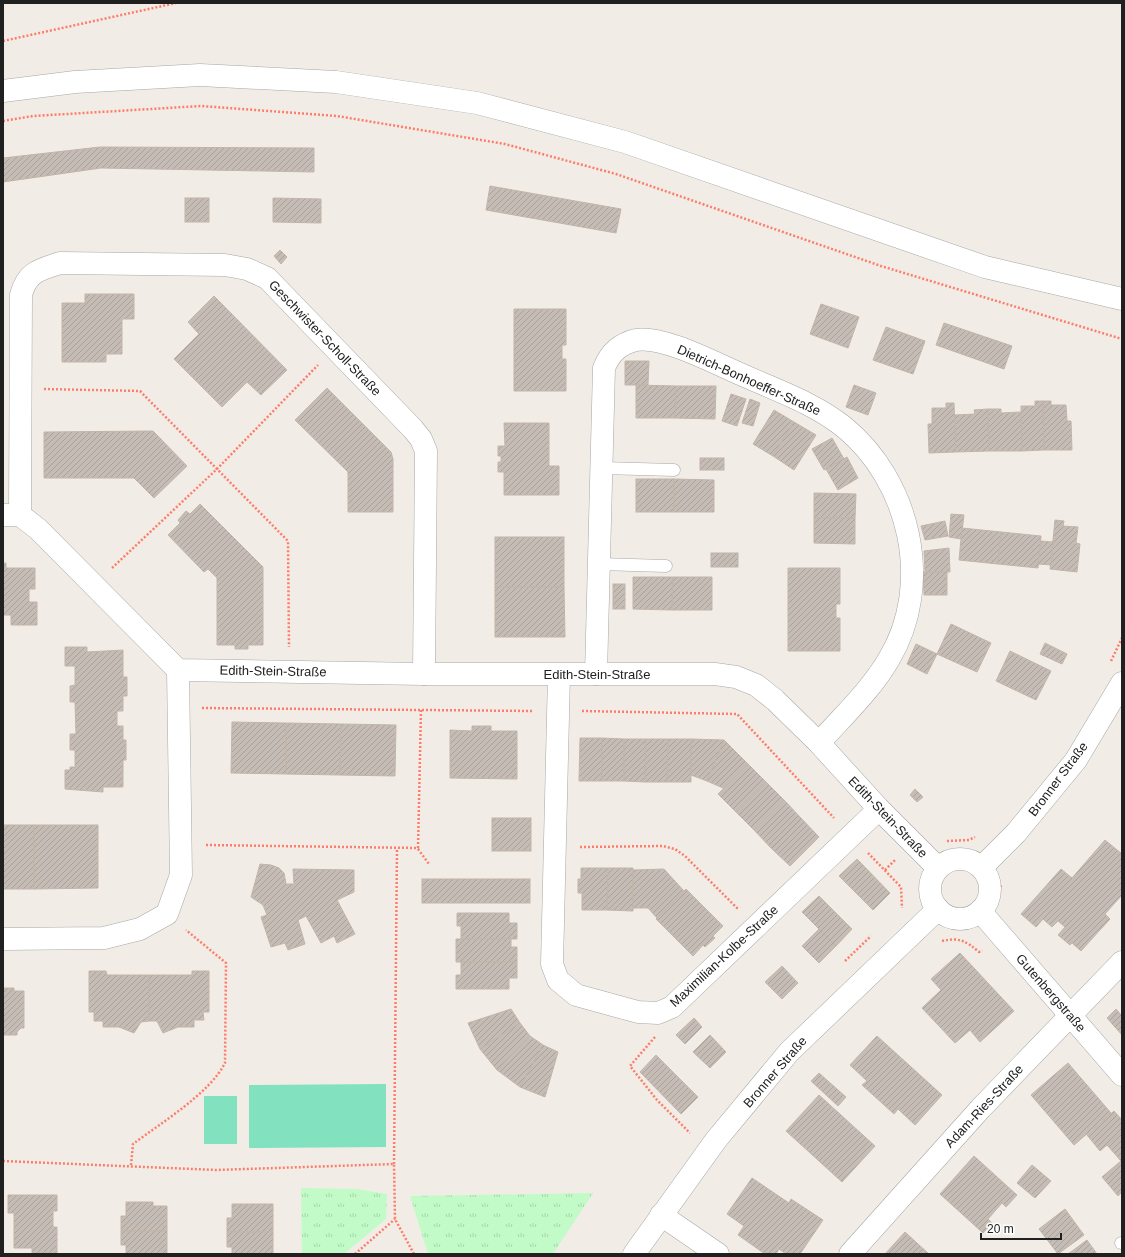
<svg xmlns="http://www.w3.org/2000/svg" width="1125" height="1257" viewBox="0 0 1125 1257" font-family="Arial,sans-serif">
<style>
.park{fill:url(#park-tufts)}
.pitch{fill:#82e1bf}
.building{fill:url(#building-hatch);stroke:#c3b4a8}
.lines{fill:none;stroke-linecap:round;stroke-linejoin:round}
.service-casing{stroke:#a7a7a7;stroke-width:13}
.minor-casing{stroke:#a7a7a7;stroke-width:23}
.tertiary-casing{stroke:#a7a7a7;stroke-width:23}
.path{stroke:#fd7d6a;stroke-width:2.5;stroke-dasharray:2 2;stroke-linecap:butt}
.service{stroke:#fff;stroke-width:12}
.minor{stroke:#fff;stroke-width:22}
.tertiary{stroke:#fff;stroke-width:22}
.labels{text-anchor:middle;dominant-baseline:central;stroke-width:3;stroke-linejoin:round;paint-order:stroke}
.street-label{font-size:13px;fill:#202020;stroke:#fff}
</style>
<defs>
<pattern id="park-tufts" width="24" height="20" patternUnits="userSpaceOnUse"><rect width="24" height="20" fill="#c2fbc8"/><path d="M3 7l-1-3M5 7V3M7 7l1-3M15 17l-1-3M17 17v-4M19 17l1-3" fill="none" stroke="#a6d7ac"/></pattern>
<pattern id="building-hatch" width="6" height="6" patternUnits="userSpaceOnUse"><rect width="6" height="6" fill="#c5bdb5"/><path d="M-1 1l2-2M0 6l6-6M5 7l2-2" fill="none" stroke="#a9a29b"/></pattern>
</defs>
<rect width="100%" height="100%" fill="#f1ede6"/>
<g class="park">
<path d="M301,1188l56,1 30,5 -1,25 -42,35h-42z"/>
<path d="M593,1193l-40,61h-125l-18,-58z"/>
</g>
<g class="pitch">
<path d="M386,1084v63l-137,1v-63z"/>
<rect x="204" y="1096" width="33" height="48"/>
</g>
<g class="building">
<path d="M100,147l214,1v24l-213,-4 -98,14v-24z"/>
<path d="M490,186l131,23 -5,24 -130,-23z"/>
<rect x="185" y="198" width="24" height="24"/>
<path d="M273,198l48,1v24l-48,-1z"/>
<path d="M280,250l7,7 -6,7 -7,-8z"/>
<path d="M85,294h49v25h-12v35h-16v8h-44v-59h23z"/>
<path d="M214,296l73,74 -26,25 -14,-13 -25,25 -48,-48 25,-25 -11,-12z"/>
<path d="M821,304l38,13 -11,31 -38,-14z"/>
<path d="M514,309h52v36h-4v14h4v32h-52z"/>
<path d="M944,323l68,23 -8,23 -68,-24z"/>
<path d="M886,327l39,14 -12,33 -40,-14z"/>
<path d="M625,361h24l-1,24h-23z"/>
<path d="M636,385l40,1 -1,32h-39z"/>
<path d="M854,385l22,8 -8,22 -22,-8z"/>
<path d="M676,386h40l-1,33 -40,-1z"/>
<path d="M327,388l64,64 2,7v53h-45v-40l-53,-52z"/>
<path d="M731,394l15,5 -9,27 -15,-5z"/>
<path d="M750,399l10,4 -7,23 -11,-3z"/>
<path d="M1035,401h8l1,49 -22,1 -1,-45h14z"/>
<path d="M1043,401h8v4h15l1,16h4l1,29h-28z"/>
<path d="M946,403h8l2,49 -27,1 -1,-29h4v-16h14z"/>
<path d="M988,409l1,42 -33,1 -1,-37 20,-1 -1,-4z"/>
<path d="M988,409h13v4l20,-1 1,39h-33z"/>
<path d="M774,410l20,12 -21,34 -20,-12z"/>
<path d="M794,422l22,13 -22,35 -21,-14z"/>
<path d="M504,423h45v43h10v29h-55v-23h-6v-10h3v-6h-3v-10h7z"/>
<path d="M153,431l34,35 -33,32 -20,-20h-90v-46z"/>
<path d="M832,438l12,21 -20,11 -12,-21z"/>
<path d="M847,457l11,21 -20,12 -12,-21z"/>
<rect x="700" y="458" width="24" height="12"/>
<rect x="636" y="479" width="38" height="33"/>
<path d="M674,479l40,1v32h-40z"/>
<path d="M814,493l42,1 -1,24h-41z"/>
<path d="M200,504l63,63v78h-15v4h-13v-4h-18v-67l-9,-9 -4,3 -36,-37 12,-12 -2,-3 8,-9 4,3z"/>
<path d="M951,514l13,1 -3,24 -12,-2z"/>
<path d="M814,518h41v26l-41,-1z"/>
<path d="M1055,520l9,1 -1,5 15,1 -2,16 4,1 -3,28 -27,-3z"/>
<path d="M945,521l3,15 -23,4 -4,-14z"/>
<path d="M962,528l39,4 -3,32 -39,-4z"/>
<path d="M1001,532l40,4 -3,32 -40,-4z"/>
<rect x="495" y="537" width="69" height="50"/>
<path d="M1041,541l12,1 -2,23 -13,-1z"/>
<path d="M949,548l1,24h-25l-1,-21z"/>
<rect x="711" y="553" width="27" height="14"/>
<path d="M3,563h3v5h29v21h-6v13h8v23h-26v-10h-8z"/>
<path d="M788,568h52v36h-4v14h4v33h-52z"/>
<path d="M923,572h24v23h-23z"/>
<path d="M633,577h40l-1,33 -39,-1z"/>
<path d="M673,577h39v33h-40z"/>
<rect x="613" y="584" width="12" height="25"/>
<path d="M495,587h69l1,50h-70z"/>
<path d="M951,624l40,19 -14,29 -40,-18z"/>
<path d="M1045,643l22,11 -5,10 -22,-10z"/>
<path d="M916,644l21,10 -10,20 -20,-10z"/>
<path d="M65,647h22v5l36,-2v27h4v19h-4v15h-6v15h6v14h3v20h-3v27h-20v5l-38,-3v-19h5v-3h5v-17h-5v-16h6l-1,-32h-5v-16l5,-1v-19h-10z"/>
<path d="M1010,651l41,20 -15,29 -40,-19z"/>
<path d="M232,722l54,1v51l-55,-1z"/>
<path d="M286,723l55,1 -1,51 -54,-1z"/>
<path d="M341,724l55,1 -1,51 -55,-1z"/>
<path d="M472,726h19v5h26v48l-67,-1v-48l22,1z"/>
<path d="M580,738h22v43h-23z"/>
<path d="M602,738l22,1v42h-22z"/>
<path d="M624,739h22l-1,43 -21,-1z"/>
<path d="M646,739h22l-1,43h-22z"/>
<path d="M668,739h23v43h-24z"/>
<path d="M691,739l33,1 -17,41 -16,-6z"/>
<path d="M724,740l24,24 -25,24 -16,-7z"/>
<path d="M748,764l18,18 -30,30 -18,-18z"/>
<path d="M766,782l18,18 -30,30 -18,-18z"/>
<path d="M915,789l8,8 -6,5 -7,-7z"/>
<path d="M784,800l17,18 -30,30 -17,-18z"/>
<rect x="492" y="818" width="39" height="33"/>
<path d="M801,818l18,19 -29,29 -19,-18z"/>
<rect x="3" y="825" width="31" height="64"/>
<path d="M34,825h64v63l-64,1z"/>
<path d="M1105,840l17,14v41l-17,19 5,5 -29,32 -9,-8 -2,2 -12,-10 7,-8 -7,-6 -6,6 -9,-8 -7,8 -15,-13 40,-45 11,9z"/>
<path d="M857,859l33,34 -17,17 -34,-34z"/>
<path d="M260,864l11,1 8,3 5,5 2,11h8l-1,-15 61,1v22l-17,8 18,34 -18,9 -3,-7 -13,7 -15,-27 -8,4 7,24 -17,6 -3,-7 -14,4 -10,-30 6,-2 -4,-10 -12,-8z"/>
<path d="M581,868h27l-1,42h-25v-17h-4v-14h3z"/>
<path d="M608,868h25v43l-26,-1z"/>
<path d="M664,869l20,22 -27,27 -9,-10h-15v-38z"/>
<rect x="422" y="879" width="108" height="24"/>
<path d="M686,889l18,18 -30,30 -18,-18z"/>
<path d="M819,896l33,33 -16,17 -34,-34z"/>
<path d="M704,907l19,19 -10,10 2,2 -10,9 -2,-2 -10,11 -19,-19z"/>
<path d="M457,913h52v10h8v16h-56v-13h-4z"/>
<path d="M819,929l17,17 -17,17 -17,-17z"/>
<path d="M456,939h55v8h6v15h-61z"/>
<path d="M960,953l54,58 -34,31 -10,-12 -15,13 -33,-35 19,-18 -10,-11z"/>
<path d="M461,962h56v16h-8v11h-53v-14h5z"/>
<path d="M782,966l16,17 -16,16 -17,-17z"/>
<path d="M89,971h17l1,4h42v46l-8,1 -7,11 -15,-6h-16v-6h-9v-9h-5z"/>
<path d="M192,971h17v41h-6l1,8h-10v7h-16l-15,6 -6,-12h-8v-46h43z"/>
<path d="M3,988h11v3h10v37h-3l-4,4v3h-14v4z"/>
<path d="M511,1009l9,14 -40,26 -12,-26z"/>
<path d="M1116,1009l6,7v19l-15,-17z"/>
<path d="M694,1018l8,9 -17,17 -9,-9z"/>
<path d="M520,1023l10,13 -33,34 -17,-21z"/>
<path d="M710,1035l16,17 -16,16 -17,-16z"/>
<path d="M530,1036l13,9 -23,42 -23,-17z"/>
<path d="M877,1036l65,59 -27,30 -17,-16 -4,5 -32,-29 5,-4 -17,-16z"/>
<path d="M543,1045l15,7 -13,45 -25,-10z"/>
<path d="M656,1055l42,42 -17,17 -41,-42z"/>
<path d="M1068,1063l43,50 -37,32 -43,-50z"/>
<path d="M819,1073l27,24 -8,9 -27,-25z"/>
<path d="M819,1095l56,51 -33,36 -56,-51z"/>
<path d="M1114,1111l8,9v12l-22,19 -13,-16z"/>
<path d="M1122,1132v28l-1,1 -14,-16z"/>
<path d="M974,1156l43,39 -11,12 -4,-4 -14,16 4,4 -9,10 -43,-39z"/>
<path d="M1122,1160v32l-4,4 -16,-19z"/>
<path d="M1032,1165l19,16 -16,17 -18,-15z"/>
<path d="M752,1178l37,25 2,-4 32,21 -23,34h-14l-7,-5 -3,5h-11l-27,-19 6,-9 -17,-12z"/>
<path d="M8,1195h49v16h-4v16h4v26h-25v-5h-18v-35h-6z"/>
<path d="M126,1202h27v4h14v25h-46v-15h5z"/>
<path d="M232,1204h41v28h-46v-14h5z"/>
<path d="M1065,1209l19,26 -26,19 -19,-25z"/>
<path d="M121,1231h46v23h-41v-9h-5z"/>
<path d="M227,1232h46v22h-41v-7h-5z"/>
<path d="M905,1232l24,22h-44z"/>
<path d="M1087,1240l10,14h-29z"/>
</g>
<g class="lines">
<defs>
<g id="service">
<path d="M602,468l72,2"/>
<path d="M599,564l67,2"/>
<path d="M1121,1243h1"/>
</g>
<g id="minor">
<path d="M3,515h17l18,14 140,141 246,4h291l21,3 20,8 19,15 44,43 60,66 59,59"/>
<path d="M20,515l1,-220c6,-23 18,-25 39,-32l165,2 22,4 20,9 146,151 8,10 5,12 -2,223"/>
<path d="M596,674l8,-306c6,-15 15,-24 32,-28 28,-5 84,26 111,37 34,15 68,27 97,50 66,54 90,157 45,232 -18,31 -46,57 -70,84"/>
<path d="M559,675l-7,289 6,16 18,15 62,17 20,1 14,-6 207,-198"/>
<path d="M980,911l142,164"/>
<path d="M3,939l101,-1 36,-9 27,-15 14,-39 -3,-205"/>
<path d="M661,1215l57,39"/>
<path d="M850,1254l131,-146 141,-146"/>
</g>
<g id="tertiary">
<path d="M3,91l72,-9 125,-7 136,7 141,21 148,39 360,125 137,32"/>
<circle cx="960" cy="889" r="30"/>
<path d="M982,867l34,-34 60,-73 46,-77"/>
<path d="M634,1254l82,-114 73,-88 149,-143"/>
</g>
</defs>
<use href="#service" class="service-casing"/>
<use href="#minor" class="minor-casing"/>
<use href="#tertiary" class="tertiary-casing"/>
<g class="path">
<path d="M3,41l173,-38"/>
<path d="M3,121l30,-5 168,-10 136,10 168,28 111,30 265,92 241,73"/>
<path d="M44,389l96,2 148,150 1,106"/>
<path d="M112,568l105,-99 101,-104"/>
<path d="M1111,661l11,-23"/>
<path d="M202,708l331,3"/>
<path d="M582,711l155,3 97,104"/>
<path d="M947,841l22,-1 6,-3"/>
<path d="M206,845l212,3 3,-139"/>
<path d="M580,847l83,-1 12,3 10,7 53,53"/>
<path d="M418,849l11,15"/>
<path d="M868,853l33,34 1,21"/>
<path d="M885,870l10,-10"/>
<path d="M999,895l2,-11"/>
<path d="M942,941c17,-4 24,0 37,11l3,-2"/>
<path d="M845,961l26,-25"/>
<path d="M655,1037l-25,29 27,34 33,33"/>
<path d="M3,1161l213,9 178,-6 1,55 19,35"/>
<path d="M394,1164l3,-316"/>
<path d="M131,1165l2,-21c28,-21 77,-51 92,-81l1,-100 -40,-33"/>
<path d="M355,1254l40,-35"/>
</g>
<use href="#service" class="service"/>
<use href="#minor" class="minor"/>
<use href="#tertiary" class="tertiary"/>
</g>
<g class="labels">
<g class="street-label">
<text transform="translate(325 338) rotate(46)">Geschwister-Scholl-Straße</text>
<text transform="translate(749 380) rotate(24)">Dietrich-Bonhoeffer-Straße</text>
<text transform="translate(273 671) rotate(1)">Edith-Stein-Straße</text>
<text x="597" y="674">Edith-Stein-Straße</text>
<text transform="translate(1058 779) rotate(-53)">Bronner Straße</text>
<text transform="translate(888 817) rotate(46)">Edith-Stein-Straße</text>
<text transform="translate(724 956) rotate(-43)">Maximilian-Kolbe-Straße</text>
<text transform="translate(1051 993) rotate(49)">Gutenbergstraße</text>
<text transform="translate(775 1072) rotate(-49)">Bronner Straße</text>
<text transform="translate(984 1106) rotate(-47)">Adam-Ries-Straße</text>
</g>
</g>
<rect width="1125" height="1257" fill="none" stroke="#202020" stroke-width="8"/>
<path d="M981 1233v6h80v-6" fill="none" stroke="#202020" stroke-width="2"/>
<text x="987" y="1233" font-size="12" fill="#202020" stroke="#ffffff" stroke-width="3" paint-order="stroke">20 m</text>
</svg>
